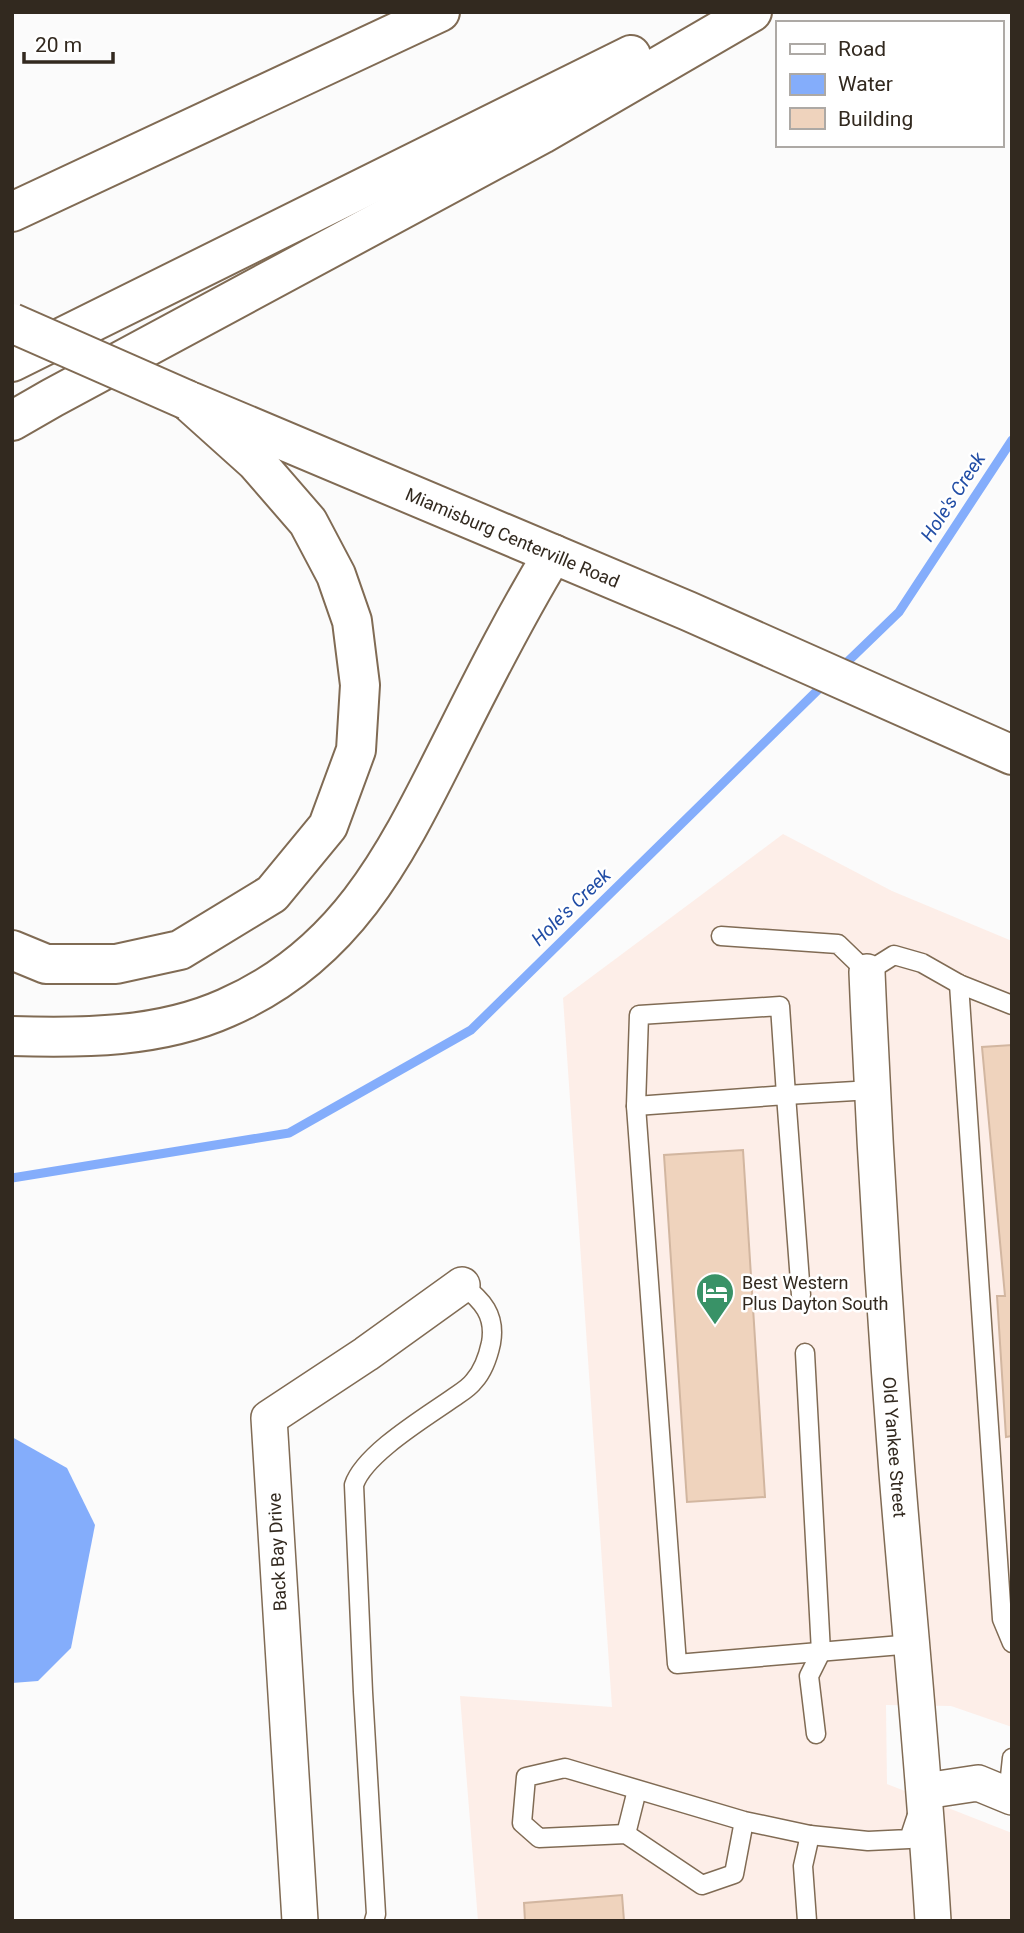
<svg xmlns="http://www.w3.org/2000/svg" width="1024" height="1933" viewBox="0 0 1024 1933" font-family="Roboto,sans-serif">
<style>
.commercial{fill:#fdeee8}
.water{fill:#84adfb}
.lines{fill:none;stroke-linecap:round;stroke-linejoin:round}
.stream{stroke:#84adfb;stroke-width:9}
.building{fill:#efd3bd;stroke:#d2b6a0;stroke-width:2}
.service-casing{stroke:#806b54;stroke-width:21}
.minor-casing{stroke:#806b54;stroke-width:38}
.secondary-casing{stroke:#806b54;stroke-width:42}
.motorway-casing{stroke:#806b54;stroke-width:42}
.service{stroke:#fff;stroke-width:18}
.minor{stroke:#fff;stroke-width:35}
.secondary{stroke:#fff;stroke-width:38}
.motorway{stroke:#fff;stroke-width:38}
.secondary-bridge-casing{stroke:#806b54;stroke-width:42;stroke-linecap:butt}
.secondary-bridge{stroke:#fff;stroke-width:38}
.labels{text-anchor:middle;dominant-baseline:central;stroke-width:5;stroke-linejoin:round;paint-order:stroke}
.street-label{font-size:18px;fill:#32291f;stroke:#fff}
.poi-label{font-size:18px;fill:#32291f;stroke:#fff;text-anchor:start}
.water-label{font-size:19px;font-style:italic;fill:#214da5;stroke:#fff}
</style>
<rect width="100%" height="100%" fill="#fbfbfb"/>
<path class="commercial" d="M783,834l109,57 120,50v786l-61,-21 -65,-1 1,79 125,49v88h-534l-18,-225 152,11 -49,-709z"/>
<path class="water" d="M12,1437l55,31 28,57 -24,123 -33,33 -26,2z"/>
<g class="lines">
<g class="stream">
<path d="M840,669l59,-57 113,-172"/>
<path d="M12,1178l277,-45 182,-103 354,-347"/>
</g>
</g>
<g class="building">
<path d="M1012,1045v391l-6,1 -9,-141h8l-23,-249z"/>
<path d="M743,1150l22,347 -78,5 -23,-347z"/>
<path d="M622,1895l2,26h-99l-1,-18z"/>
</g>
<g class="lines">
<defs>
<g id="service">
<path d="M721,936l117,8 29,28 27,-17 28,8 37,21 53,21"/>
<path d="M959,984l43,635 10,24"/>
<path d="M872,1090l-86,5 -6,-89 -141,9 -3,91 41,558 236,-20"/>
<path d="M636,1106l150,-11 15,200"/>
<path d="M805,1353l16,299 -12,24 7,58"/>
<path d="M1008,1795l4,-37"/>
<path d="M744,1821l-10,53 -32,11 -76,-51 -87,4 -17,-15 4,-46 39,-9 179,53 66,14 58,6 41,-2 8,-24"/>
<path d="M626,1834l11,-44"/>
<path d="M374,1921l2,-7 -13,-222 -9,-207c10,-31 72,-68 99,-87 7,-5 16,-10 21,-17 10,-11 14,-24 17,-38 5,-28 -9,-43 -29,-58"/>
<path d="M807,1921l-4,-55 7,-31"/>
</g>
<g id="minor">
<path id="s1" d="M867,972c7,167 17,334 30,501 12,149 27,298 36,448"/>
<path d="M925,1791l53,-8 34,14"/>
<path d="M300,1921l-31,-503 97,-64 96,-69"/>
</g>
<g id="secondary">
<path id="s2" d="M192,402l496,209 324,144"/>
</g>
<g id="motorway">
<path d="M12,212l428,-200"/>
<path d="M12,362l619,-307"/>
<path d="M12,421l40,-23 490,-264 210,-122"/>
<path d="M12,950l34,14h70l64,-14 92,-56 56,-68 28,-76 4,-65 -8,-64 -16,-46 -28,-53 -52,-60 -69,-62"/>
<path d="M12,1036c71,2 147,2 214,-28 124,-54 172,-159 229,-272 31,-62 62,-123 98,-182"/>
</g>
</defs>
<use href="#service" class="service-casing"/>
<use href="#minor" class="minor-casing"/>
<use href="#secondary" class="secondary-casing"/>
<use href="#motorway" class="motorway-casing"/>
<use href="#service" class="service"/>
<use href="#minor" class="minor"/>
<use href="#secondary" class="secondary"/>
<use href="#motorway" class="motorway"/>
<defs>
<path id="secondary-bridge" d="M12,323l175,77"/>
</defs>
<use href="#secondary-bridge" class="secondary-bridge-casing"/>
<use href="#secondary-bridge" class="secondary-bridge"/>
</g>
<defs>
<symbol id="hotel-pin" viewBox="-11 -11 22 30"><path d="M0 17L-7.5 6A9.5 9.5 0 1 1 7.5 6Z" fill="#399267" stroke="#fff"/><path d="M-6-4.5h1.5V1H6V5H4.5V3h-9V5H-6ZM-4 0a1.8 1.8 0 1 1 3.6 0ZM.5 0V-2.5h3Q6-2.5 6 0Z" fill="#fff"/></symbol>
</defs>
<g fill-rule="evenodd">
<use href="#hotel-pin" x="693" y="1270" width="44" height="60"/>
</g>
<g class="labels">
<g class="street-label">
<text stroke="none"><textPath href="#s2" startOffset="348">Miamisburg Centerville Road</textPath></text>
<text stroke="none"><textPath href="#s1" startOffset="476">Old Yankee Street</textPath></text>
<text transform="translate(277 1552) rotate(-93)">Back Bay Drive</text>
</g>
<g class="poi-label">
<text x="742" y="1282">Best Western<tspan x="742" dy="21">Plus Dayton South</tspan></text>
</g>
<g class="water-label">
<text transform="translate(953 497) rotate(-57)">Hole's Creek</text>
<text transform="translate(571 907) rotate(-44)">Hole's Creek</text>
</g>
</g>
<rect width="1024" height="1933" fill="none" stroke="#32291f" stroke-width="28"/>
<rect x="776" y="21" width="228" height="126" fill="#ffffff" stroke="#ada9a5" stroke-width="2"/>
<rect x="790" y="44" width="35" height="10" fill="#ffffff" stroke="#ada9a5" stroke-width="2"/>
<text x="838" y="56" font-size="21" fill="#32291f">Road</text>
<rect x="790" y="74" width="35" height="21" fill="#84adfb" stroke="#ada9a5" stroke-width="2"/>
<text x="838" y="91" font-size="21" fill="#32291f">Water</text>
<rect x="790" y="108" width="35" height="21" fill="#efd3bd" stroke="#ada9a5" stroke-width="2"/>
<text x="838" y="126" font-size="21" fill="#32291f">Building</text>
<path d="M24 52v10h89v-10" fill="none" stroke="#32291f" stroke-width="3.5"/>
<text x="35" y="52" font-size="21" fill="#32291f" stroke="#ffffff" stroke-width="5" paint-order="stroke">20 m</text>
</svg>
